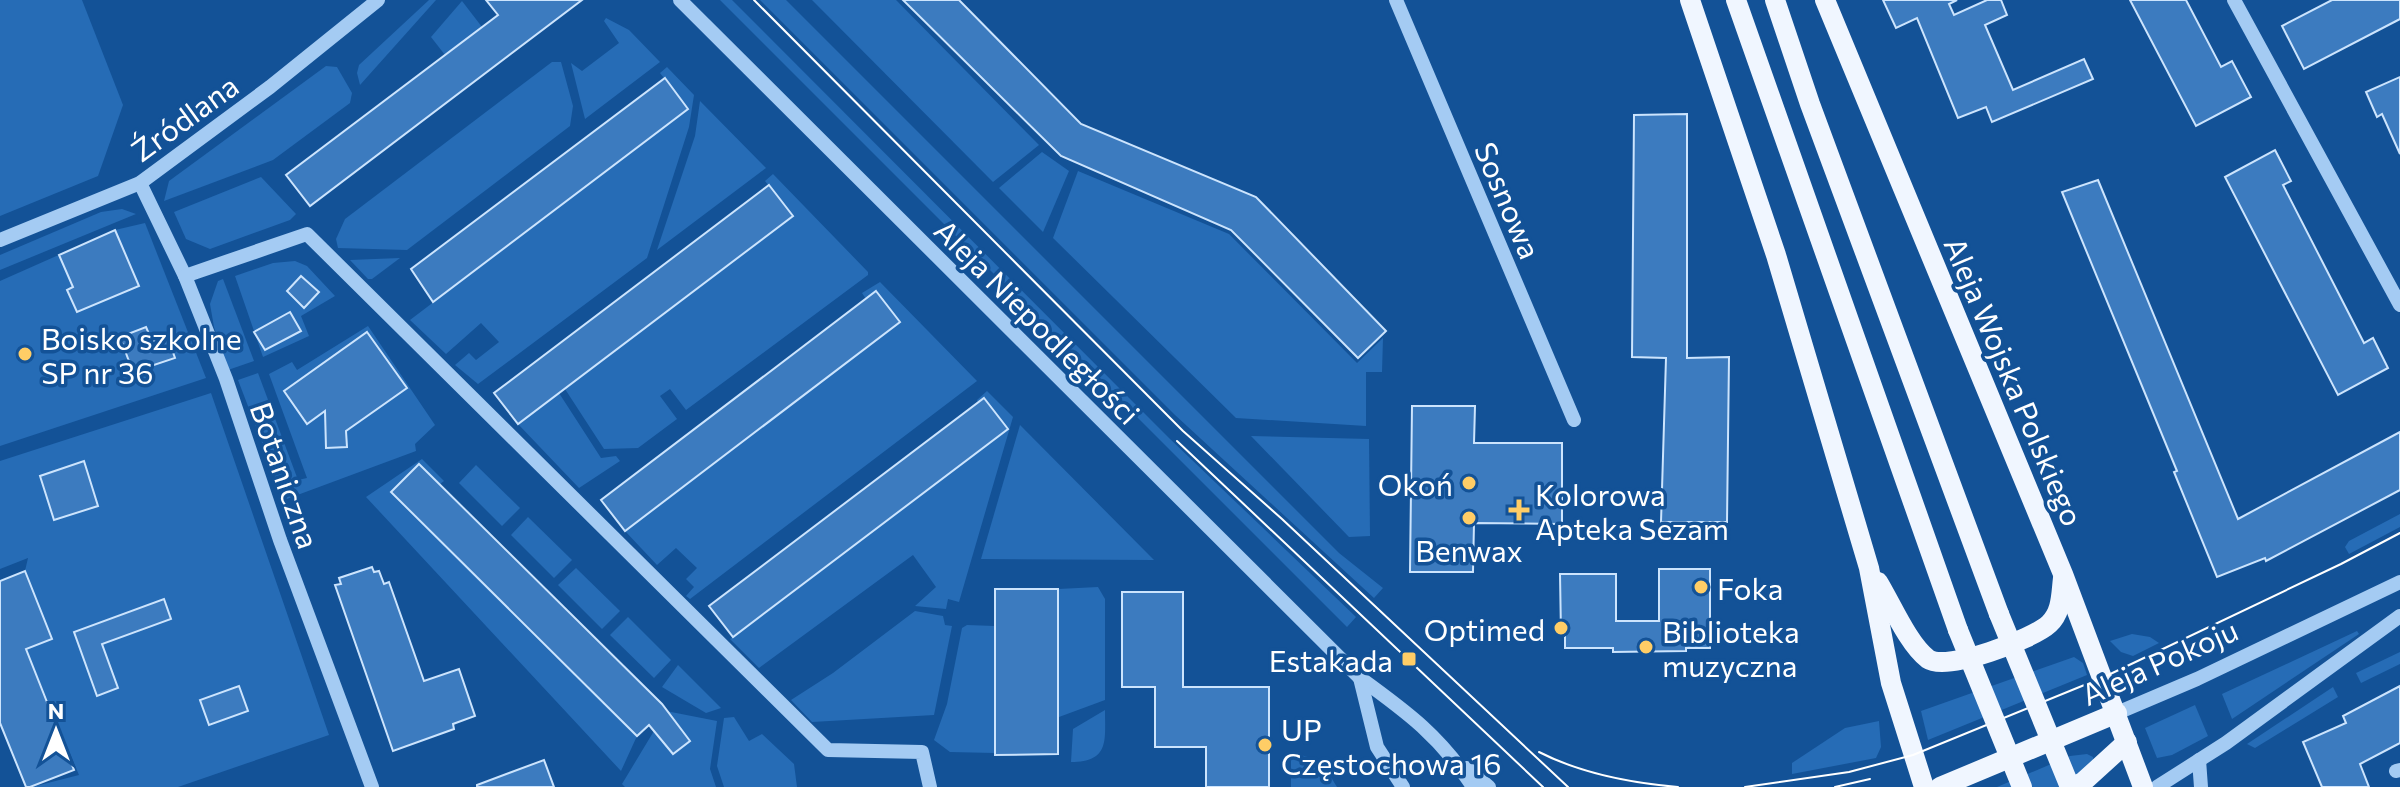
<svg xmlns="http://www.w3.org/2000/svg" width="2400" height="787" viewBox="0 0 2400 787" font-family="Commissioner,sans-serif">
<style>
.green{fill:#266cb6}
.building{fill:#3c7bbf;stroke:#cce4fd;stroke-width:2}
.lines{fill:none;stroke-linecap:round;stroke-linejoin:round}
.minor{stroke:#a4cbf3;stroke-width:14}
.major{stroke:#f0f6ff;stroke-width:20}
.tram{stroke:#fff;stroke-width:2}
.major-bridge{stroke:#f0f6ff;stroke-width:20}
.poi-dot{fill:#ffcd66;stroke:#135297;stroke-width:3}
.labels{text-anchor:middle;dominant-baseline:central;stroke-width:7;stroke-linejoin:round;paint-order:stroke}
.street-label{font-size:30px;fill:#fff;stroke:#135297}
.poi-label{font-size:30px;fill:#fff;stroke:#135297;text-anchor:start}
</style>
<rect width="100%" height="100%" fill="#135297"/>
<g class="green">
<path d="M0,0h82l41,105 -25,71 -98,40z"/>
<path d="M429,0h7l-76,85 -3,-12 2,-8z"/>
<path d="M720,0h12l437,438 187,179 -9,10z"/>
<path d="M760,0h26l553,553 44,35 -9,10 -199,-183z"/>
<path d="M812,0h84l143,145 -46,37z"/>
<path d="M462,1l20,26 -37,28 -14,-18z"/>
<path d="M606,18l23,12 31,32 -75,57 -14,-56 11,8 37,-28 -15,-22z"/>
<path d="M552,62h9l12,44 -3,20 -163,124 -69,-2 -2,-9 9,-20z"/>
<path d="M326,66l11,1 15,26 -2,10 -77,57 -109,41 5,-20z"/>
<path d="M667,67l27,28 -5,32 -42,131 -169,126 -23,-19 14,-12 7,7 23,-18 -18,-19 -35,31 -36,-34 278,-211 -28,-36z"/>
<path d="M700,101l66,67 -109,82 38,-114z"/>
<path d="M1042,152l27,19 -26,61 -44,-44z"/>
<path d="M1078,171l151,63 128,129 26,-25 -1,34h-16v54l-130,-8 -183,-180z"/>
<path d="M773,174l95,98v3l-182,135 -16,-21 -10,7 17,23 -39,29 -34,1 -39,-60 227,-173 -27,-35z"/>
<path d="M261,177l35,37 -6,6 -80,29 -24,-10 -12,-27z"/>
<path d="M122,209l14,5 -136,56v-15l101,-43z"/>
<path d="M145,223l61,155 -206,68v-165l115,-51z"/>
<path d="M400,258l-28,21h-4l-18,-19z"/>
<path d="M295,261l12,5 28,30 -34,20 8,20 -46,21 -28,-81 38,-13z"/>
<path d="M223,279l31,82 -26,9 -14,-43 -4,-23 8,-23z"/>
<path d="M880,282l97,99 -287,218 -4,-3 8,-9 -8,-8 11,-11 -21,-20 -19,17 -32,-34 274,-208 -33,-24 -4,-6z"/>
<path d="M368,326l67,99 -20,19 1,7 -132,49 -46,-120 20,-7 40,107 9,-2 -38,-104 23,-12 5,8z"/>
<path d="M987,391l26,26 -54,185 -11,-3 -2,10 -31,-3 21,-19 -23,-32 -154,113 -29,-29 277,-210 -23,-31 -6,4 -1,-2z"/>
<path d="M211,393l118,342 -151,52h-146l47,-12 -53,-126 26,-10 -27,-68 3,-13 -28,11v-108z"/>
<path d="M559,393l42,65 15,-2 4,5 -41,27 -61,-64z"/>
<path d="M1020,425l134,135 -173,-1z"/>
<path d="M1251,436l118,3 1,97 -21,1z"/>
<path d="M422,459l22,22 -4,3 -21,-20 -28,28 246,244 -16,35 -255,-274z"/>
<path d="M476,465l44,43 -18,18 -43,-43z"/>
<path d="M2400,514v13l-51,27 -4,-7 4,-6z"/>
<path d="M528,517l44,43 -18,18 -43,-43z"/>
<path d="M576,568l44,43 -18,18 -44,-44z"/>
<path d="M1098,587l7,12v101l-46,17 -1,-128z"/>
<path d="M915,611l28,5 2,9 7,1 -18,89 -122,7 -21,-22 42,-27z"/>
<path d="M628,617l43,43 -17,18 -44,-43z"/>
<path d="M967,625l28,1v127l-45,-1 -16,-12 13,-36 15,-76z"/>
<path d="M2357,631l2,3 -127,85 -10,-25z"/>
<path d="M2132,634l18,3 9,6 -26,13 -12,-4 -11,-11z"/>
<path d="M2400,652v12l-39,19 -5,-10z"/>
<path d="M2074,657l9,6 4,12 -159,65 -7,-29z"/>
<path d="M678,665l43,43 -15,5 -44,-26z"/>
<path d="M2333,687l5,10 -83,51 -8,-4z"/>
<path d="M2195,705l13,31 -36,19 -15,3 -12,-30z"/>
<path d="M1105,710c0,30 5,52 -34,52l2,-33z"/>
<path d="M666,711l51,10 -7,48 6,18h-91l-3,-3z"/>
<path d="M734,717l15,24 13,-7 32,30 3,23h-73l-7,-21 7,-48z"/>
<path d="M1879,721l2,26 -5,11 -84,16v-11l53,-35z"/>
<path d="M1291,752l30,9 16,26h-46z"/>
<path d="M2087,754l6,3 1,7 -34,23h-63l73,-31z"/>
</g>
<g class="building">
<path d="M486,0h96l-272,206 -24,-31 212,-160z"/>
<path d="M903,0h56l122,124 175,73 130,134 -28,27 -127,-128 -170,-74z"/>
<path d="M1883,0h74l-8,4 5,11 33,-15h14l6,15 -22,10 28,65 71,-31 9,20 -101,43 -6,-15 -28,11 -41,-100 -21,10z"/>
<path d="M2130,0h56l35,67 11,-6 19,36 -55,29z"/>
<path d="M2332,0h68v19l-96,50 -22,-43z"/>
<path d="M2400,77v77l-18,-40 -5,3 -11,-25z"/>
<path d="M665,78l23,31 -255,193 -22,-33z"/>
<path d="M1687,114v244l42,-1 -2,165h-66l5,-164 -34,-1 2,-242z"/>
<path d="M2275,150l16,31 -8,4 81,158 9,-5 15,30 -50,27 -113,-218z"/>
<path d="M2098,180l140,339 162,-87v58l-134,71 -1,-3 -48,19 -43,-105 3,-1 -115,-279z"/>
<path d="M769,185l24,31 -275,208 -24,-31z"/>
<path d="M115,230l24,56 -62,26 -10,-22 6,-3 -14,-32z"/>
<path d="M301,276l18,16 -15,16 -17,-17z"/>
<path d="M876,291l24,31 -275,209 -24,-31z"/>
<path d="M290,312l11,19 -36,19 -11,-18z"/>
<path d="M146,327l6,14 15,-5 8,22 -42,14 -13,-35z"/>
<path d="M367,332l40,56 -61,43 1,16 -21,1 -1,-37 -18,13 -23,-33z"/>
<path d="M984,398l24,31 -275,208 -24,-31z"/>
<path d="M1412,406h63l-1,37h88v81l-88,-1 -1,49h-63z"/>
<path d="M84,461l14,45 -44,14 -14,-44z"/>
<path d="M419,464l243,240 28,37 -17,13 -24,-29 -12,11 -246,-244z"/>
<path d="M372,567l2,5 5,-1 5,13 5,-2 35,99 35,-12 16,47 -22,8 1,5 -61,22 -58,-166 6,-1 -2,-6z"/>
<path d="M1659,569h51v79h-24v3l-73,1v-4h-48v-14h-4l-1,-60h56v47h43z"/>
<path d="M25,571l27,68 -26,10 48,121 -44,17h-4l-26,-64v-142z"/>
<path d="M995,589h63v165l-63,1z"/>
<path d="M1122,592h61v95h86v100h-63v-40h-51v-60h-33z"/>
<path d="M164,599l7,20 -69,25 16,44 -21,8 -23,-64z"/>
<path d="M239,686l9,25 -39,14 -9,-25z"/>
<path d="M2400,686v57l-40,21 9,23h-47l-19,-45 43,-19 -3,-7z"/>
<path d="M544,760l10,27h-77v-2z"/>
</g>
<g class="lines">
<g class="minor">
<path d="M680,0l680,678c47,34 81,59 113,109"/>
<path d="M1396,0l178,420"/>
<path d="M2234,0l166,305"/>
<path d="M140,183l45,93 41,103 54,161 92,247"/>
<path d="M0,240l140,-57 130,-96 108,-87"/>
<path d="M185,276l122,-42 521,516 94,2 8,35"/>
<path d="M1360,678l17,69 26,40"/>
<path d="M2117,713l80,-34 203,-97"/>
<path d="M2199,760l2,27"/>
<path d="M1467,768l22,19"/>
<path d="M2396,771l4,-1"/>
<path d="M2157,787l69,-44 174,-127"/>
</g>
<g class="major">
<path d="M1690,0l86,255 93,313 22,115 33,104"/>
<path d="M1736,0l222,630"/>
<path d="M1775,0l35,104 189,510"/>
<path d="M1825,0l238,574 80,213"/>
<path d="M1878,582c13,21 30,62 50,77 19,13 105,-20 121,-35 13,-12 12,-30 14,-46"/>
<path d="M1940,787l177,-74"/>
<path d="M2073,787l10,-5 44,-40"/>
</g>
<g class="tram">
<path d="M754,0l429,431 99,88 286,268"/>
<path d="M1177,441l366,346"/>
<path d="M1539,752c43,22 92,31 139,35"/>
<path d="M1745,787l104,-15 64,-17 191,-78 237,-113 59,-31"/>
<path d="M1835,787l35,-8"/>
</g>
<g class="major-bridge">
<path d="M1999,614l71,173"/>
<path d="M1958,630l64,157"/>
</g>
</g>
<g class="poi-dot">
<circle cx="25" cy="354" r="8"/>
<circle cx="1469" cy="483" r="8"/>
<path d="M1515 498h8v8h8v8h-8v8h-8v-8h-8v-8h8z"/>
<circle cx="1469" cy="518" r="8"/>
<circle cx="1701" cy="587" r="8"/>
<circle cx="1561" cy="628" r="8"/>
<circle cx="1646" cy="647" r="8"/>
<rect x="1401" y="651" width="16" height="16" rx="4"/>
<circle cx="1265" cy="745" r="8"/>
</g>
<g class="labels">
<g class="street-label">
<text transform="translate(184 117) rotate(-36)">Źródlana</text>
<text transform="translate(1509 200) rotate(67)">Sosnowa</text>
<text transform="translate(1038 321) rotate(45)">Aleja Niepodległości</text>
<text transform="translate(2015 381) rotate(67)">Aleja Wojska Polskiego</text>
<text transform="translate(286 475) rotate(71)">Botaniczna</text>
<text transform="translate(2159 661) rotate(-24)">Aleja Pokoju</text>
</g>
<g class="poi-label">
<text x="41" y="337">Boisko szkolne<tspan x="41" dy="34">SP nr 36</tspan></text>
<text x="1453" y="483" text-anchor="end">Okoń</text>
<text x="1535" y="493">Kolorowa<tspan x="1535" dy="34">Apteka Sezam</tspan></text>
<text x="1469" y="549" text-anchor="middle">Benwax</text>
<text x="1717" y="587">Foka</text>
<text x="1545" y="628" text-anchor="end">Optimed</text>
<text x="1662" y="630">Biblioteka<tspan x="1662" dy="34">muzyczna</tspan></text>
<text x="1393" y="659" text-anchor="end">Estakada</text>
<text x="1281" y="728">UP<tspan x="1281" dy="34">Częstochowa 16</tspan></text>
</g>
</g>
<g transform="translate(56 731)" stroke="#135297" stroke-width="6" paint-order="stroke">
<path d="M0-6L14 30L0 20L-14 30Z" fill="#ffffff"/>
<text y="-12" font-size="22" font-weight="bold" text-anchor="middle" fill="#ffffff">N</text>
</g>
</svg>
